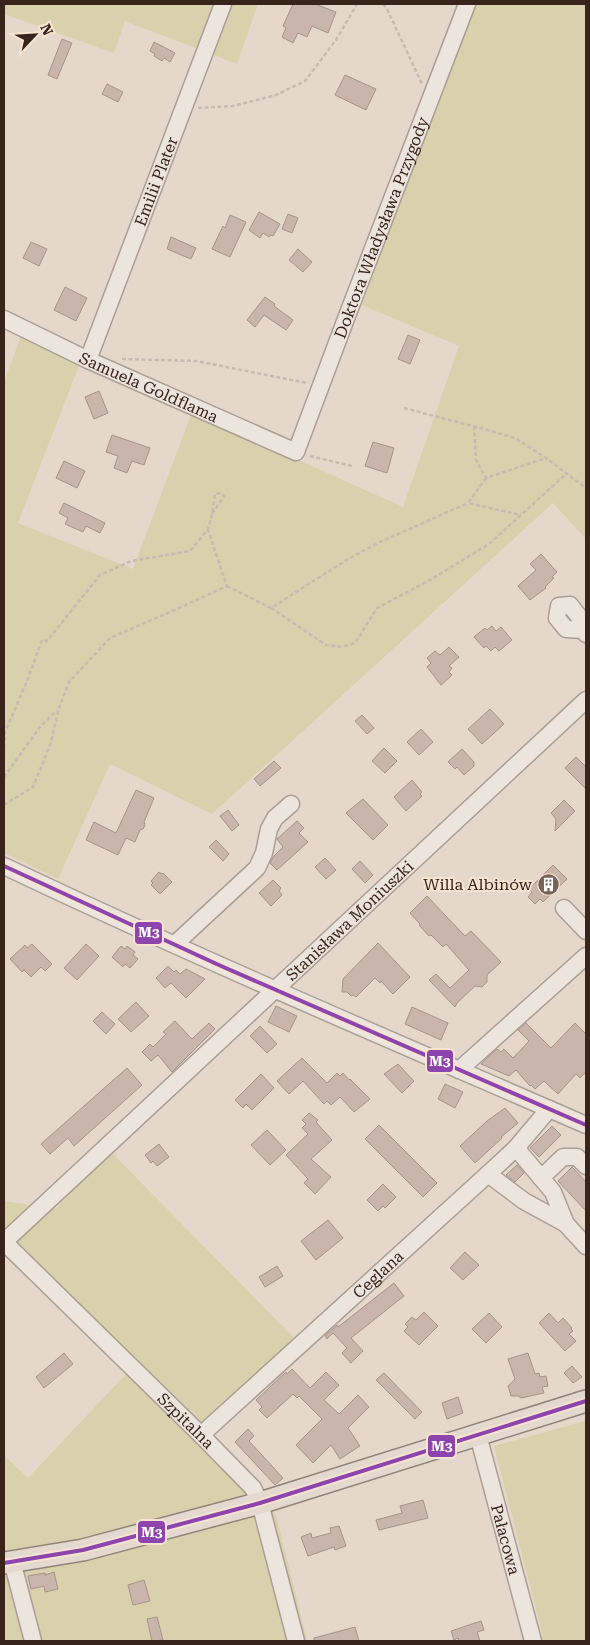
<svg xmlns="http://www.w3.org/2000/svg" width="590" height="1645" viewBox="0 0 590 1645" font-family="'Roboto Serif',serif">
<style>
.green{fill:#d9d0ac}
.building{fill:#c9b5ac;stroke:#a5938a}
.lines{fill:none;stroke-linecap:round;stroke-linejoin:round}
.minor-casing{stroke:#aa9e95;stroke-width:19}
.major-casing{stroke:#8f837b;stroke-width:24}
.path{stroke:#c5bbb3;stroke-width:2.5;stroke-dasharray:4 2.5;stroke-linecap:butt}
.minor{stroke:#ece5dd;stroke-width:16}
.major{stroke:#e4d9ce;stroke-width:21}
.bus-1-casing{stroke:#f7e4d0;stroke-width:8}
.bus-1{stroke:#8e44ad;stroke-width:4}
.labels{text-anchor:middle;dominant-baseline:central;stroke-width:4;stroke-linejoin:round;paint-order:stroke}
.street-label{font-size:16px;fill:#39241c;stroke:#f7e4d0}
.poi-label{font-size:16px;fill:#39241c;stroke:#f7e4d0;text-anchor:end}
.line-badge{stroke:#f7e4d0;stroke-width:2}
.badge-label{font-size:14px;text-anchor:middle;font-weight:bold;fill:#fff}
</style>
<rect width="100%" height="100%" fill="#e5d8cb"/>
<g class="green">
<path d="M4,4h254l-21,60 -112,-43 -11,32 -110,-39z"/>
<path d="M474,4h112v535l-33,-36 -341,311 -102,-50 -52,115 -54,-26v-471l17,-46 59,27 -62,160 115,46 59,-157 211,95 56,-161 -97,-41z"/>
<path d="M109,1150l189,192 -94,85 72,88 31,126h-303v-186l24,23 99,-105 -119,-121 -4,4v-55l52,8z"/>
<path d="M586,1421v220h-59l16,-5 -49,-190z"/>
</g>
<g class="building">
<path d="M293,4h22l21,8 -8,21 -16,-7 -5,11 -9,-4 -5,10 -11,-6 4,-9 -3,-2z"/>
<path d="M62,39l10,4 -15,36 -9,-4z"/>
<path d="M154,42l21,11 -5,9 -6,-4 -2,3 -8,-5 1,-2 -5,-3z"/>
<path d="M345,75l31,14 -10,21 -31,-15z"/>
<path d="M107,84l16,8 -5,10 -16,-8z"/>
<path d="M259,212l21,12 -7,12 -3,-1 -1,2 -6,-4 -3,5 -11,-8z"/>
<path d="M288,214l10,4 -6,15 -10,-4z"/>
<path d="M230,215l16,7 -16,35 -18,-8 11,-23 2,2z"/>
<path d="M171,237l25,11 -5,11 -24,-10z"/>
<path d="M31,242l16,7 -8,17 -16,-8z"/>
<path d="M298,249l14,13 -9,10 -14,-12z"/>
<path d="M65,287l22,11 -11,23 -22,-11z"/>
<path d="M265,297l10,7 -1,2 19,14 -7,10 -22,-15 -9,12 -8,-7z"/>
<path d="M408,335l12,5 -10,24 -12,-5z"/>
<path d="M99,391l9,22 -14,6 -9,-22z"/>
<path d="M112,435l38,13 -6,17 -12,-4 -5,12 -13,-5 4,-12 -12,-4z"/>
<path d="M373,442l21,6 -7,25 -22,-7z"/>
<path d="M64,461l21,10 -8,17 -21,-10z"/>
<path d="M64,503l41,20 -5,10 -14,-7 -3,6 -18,-8 3,-6 -9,-5z"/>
<path d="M541,554l16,18 -5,5 2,1 -9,9 1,1 -16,12 -12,-14 18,-16 -6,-6z"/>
<path d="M492,626l4,5 5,-4 11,13 -13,11 -4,-4 -4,4 -5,-5 -2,2 -10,-11 11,-9 2,2z"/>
<path d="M449,647l10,10 -10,9 3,2 -3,4 3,3 -11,10 -14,-18 4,-4 -4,-5 8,-7 5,4z"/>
<path d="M490,709l14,15 -22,20 -14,-15z"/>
<path d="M362,715l12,13 -7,6 -12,-13z"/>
<path d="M421,729l12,13 -14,13 -12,-13z"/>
<path d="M384,748l13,13 -12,12 -13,-12z"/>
<path d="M462,749l12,13v4l-10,9 -7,-8 -2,2 -7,-7z"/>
<path d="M576,757l10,10v22l-21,-21z"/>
<path d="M274,761l7,7 -21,18 -6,-7z"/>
<path d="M412,780l10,12 -2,2 2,2 -16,15 -12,-14z"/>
<path d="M136,790l18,8 -10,24 1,3 -2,4 -3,1 -5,12 -9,-4 -8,17 -32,-15 8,-18 22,11z"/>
<path d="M363,799l25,26 -15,15 -27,-27z"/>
<path d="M564,800l11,11 -20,20 1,-12 -5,-6z"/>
<path d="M228,810l11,15 -7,6 -12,-15z"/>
<path d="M297,821l7,7 -5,5 9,9 -31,28 -7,-7 4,-7 9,-9 -6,-8z"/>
<path d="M216,840l13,14 -6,7 -14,-14z"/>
<path d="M325,858l11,12 -10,9 -11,-12z"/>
<path d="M360,861l13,14 -8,8 -13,-14z"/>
<path d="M553,865l14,14 -24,23 -3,-3 -5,5 -7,-7 4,-5 -3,-3z"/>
<path d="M159,872l3,2 1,-1 9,9 -12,12 -9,-9 2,-2 -2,-2z"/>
<path d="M273,880l8,8 -2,3 3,4 -11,11 -12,-13z"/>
<path d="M427,896l38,40 6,-5 30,31 -14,13v7l-5,5 -7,-1 -18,17 -2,4 -26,-27 7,-6 14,14 19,-18 -23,-26 -3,3 -12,-12 -2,1 -10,-11 1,-1 -10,-11z"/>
<path d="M378,943l32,34 -17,17 -12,-13 -1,2 -5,-5 -19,19 -3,-2 -2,1 -4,-4h-5l1,-13z"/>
<path d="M32,944l20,20 -7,7 -4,-4 -10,10 -7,-7 -2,2 -12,-13 15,-14 2,3z"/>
<path d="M86,944l13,12 -22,24 -13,-12z"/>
<path d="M121,946l4,3 2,-3 8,6 -2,3 5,4 -8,9 -5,-4 -2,3 -11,-10z"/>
<path d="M168,966l6,6 2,-2 4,4 6,-5 19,10 -19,19 -15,-15 -6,5 -9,-10z"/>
<path d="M136,1002l13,14 -18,16 -13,-13z"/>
<path d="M276,1006l21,10 -8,16 -21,-10z"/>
<path d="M412,1007l36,16 -7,17 -36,-16z"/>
<path d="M102,1012l13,12 -9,10 -13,-13z"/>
<path d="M175,1021l17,18 17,-16 6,6 -43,43 -14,-17 -7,6 -9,-9 8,-8 3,3 13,-13 -3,-2z"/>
<path d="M526,1023l25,25 24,-25 11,11v38l-6,6 -4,-4 -18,20 -14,-13 -9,8 -4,-4 -1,1 -14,-16 -7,6 -28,-12 16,-15 4,3 3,-3 9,9 16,-17 -11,-11z"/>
<path d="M260,1026l17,18 -10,9 -17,-17z"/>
<path d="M302,1058l25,25 10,-10 3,3 3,-3 6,7 1,-1 20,20 -16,13 -14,-15 -9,8 -4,-4 -3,3 -21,-23 -14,13 -12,-13z"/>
<path d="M398,1064l16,17 -12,12 -18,-19z"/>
<path d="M127,1068l15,17 -68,61 -6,-8 -18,16 -9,-10z"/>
<path d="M261,1074l13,14 -22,22 -6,-6 -3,4 -8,-8z"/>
<path d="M445,1084l18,8 -8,16 -17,-9z"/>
<path d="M505,1108l13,15 -17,14 1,1 -27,25 -15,-17 27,-25z"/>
<path d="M309,1113l9,7 -2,2 16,18 -21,19 20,18 -16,17 -11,-11 4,-4 -22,-24 22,-21 -6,-6 4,-4 -4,-4z"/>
<path d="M379,1125l58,58 -14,14 -58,-58z"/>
<path d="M552,1126l9,9 -22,22 -9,-9z"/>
<path d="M267,1130l19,20 -16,15 -19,-20z"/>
<path d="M159,1144l10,13 -12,9 -4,-5 -2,2 -6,-8z"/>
<path d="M517,1165l7,8 -9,9 -9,-7z"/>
<path d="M572,1167l14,15v29l-28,-30z"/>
<path d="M383,1184l13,13 -11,11 -2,-2 -5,5 -11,-11z"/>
<path d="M328,1220l15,18 -27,22 -15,-19z"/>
<path d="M465,1252l14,13 -16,15 -13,-12z"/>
<path d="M277,1266l6,10 -18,11 -6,-10z"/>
<path d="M394,1283l10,13 -53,42 12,13 -12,12 -9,-10 5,-5 -14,-15 -6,6 -2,-3 12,-11 1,2z"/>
<path d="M424,1312l14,14 -19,19 -15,-14 4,-4 -3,-3 7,-7 4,3z"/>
<path d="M489,1313l13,14 -16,16 -14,-14z"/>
<path d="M549,1313l9,10 5,-5 9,10 -1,1 2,2 -4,3 7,7 -11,10 -26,-28z"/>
<path d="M64,1353l9,11 -29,24 -8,-11z"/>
<path d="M528,1353l7,21 4,-1 1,4 6,-1 2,10 -6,1 2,6 -23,5 -3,-2h-7l-3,-10 7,-7 -7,-20z"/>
<path d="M572,1366l10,11 -9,6 -9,-10z"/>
<path d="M292,1369l18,19 16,-16 13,13 -15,15 15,14 19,-19 11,12 -21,21 12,18 -20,13 -9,-14 -18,18 -17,-18 26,-26 -23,-23 -2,2 -4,-4 -26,24 -8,-8 3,-3 -6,-7 30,-28 1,2z"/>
<path d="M384,1373l38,39 -7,7 -39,-39z"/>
<path d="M458,1397l5,16 -16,6 -5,-16z"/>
<path d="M248,1429l6,7 -5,5 34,37 -8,7 -40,-43z"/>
<path d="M423,1500l5,18 -49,12 -3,-10 26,-7 -2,-7z"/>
<path d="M339,1526l7,20 -11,4 -1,-3 -26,9 -7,-19 10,-4 1,5 19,-5 -1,-5z"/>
<path d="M54,1572l4,17 -13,3 -1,-6 -13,3 -3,-13 17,-3v2z"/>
<path d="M144,1580l6,21 -17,4 -5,-20z"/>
<path d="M157,1617l6,23 -11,1 -5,-22z"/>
<path d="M481,1621l3,9 -7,2 3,9h-21l-1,-3 -4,2 -3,-9z"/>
<path d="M355,1627l4,14h-45v-3z"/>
</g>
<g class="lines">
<defs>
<g id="minor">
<path id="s1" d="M4,319l84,41 208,92 51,-136 120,-312"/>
<path id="s2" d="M88,360l135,-356"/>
<path d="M583,630l-17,-1 -9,-11 2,-12 11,-1 10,13 3,12 3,4"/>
<path d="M4,866c191,91 387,174 582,259"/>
<path d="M564,908l22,23"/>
<path d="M175,944l82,-76 7,-15 5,-24 6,-11 16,-14"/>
<path d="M459,1070l127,-114"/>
<path d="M516,1148l37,44 13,32"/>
<path d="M488,1174l36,27 42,23 20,22"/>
<path d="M541,1178l22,-21h14l9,9"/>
<path id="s3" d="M4,1242l582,-542"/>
<path id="s4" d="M4,1242l197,193 52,53 7,15 36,138"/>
<path id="s5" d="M201,1435l287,-261 28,-26 33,-39"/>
<path id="s6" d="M478,1435l55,206"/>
<path d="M12,1561l21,80"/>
</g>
<path id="major" d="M4,1563l79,-13 177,-47 326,-102"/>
</defs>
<use href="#minor" class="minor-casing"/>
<use href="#major" class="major-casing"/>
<g class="path">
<path d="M383,4l4,5 35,75"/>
<path d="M198,108l35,-2 43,-11 29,-14 31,-41 21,-36"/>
<path d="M122,359l74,2 111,22"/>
<path d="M404,408l80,21 31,9 31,20 40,30"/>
<path d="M474,426l2,34 10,18 60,-20"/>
<path d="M310,456l42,10"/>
<path d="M486,478l-18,25 53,12"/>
<path d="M227,586l44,22 77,-49 32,-17 88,-39"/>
<path d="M271,608l55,37 16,2 13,-4 22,-35 53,-28 59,-36 78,-71"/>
<path d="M4,754l1,-22 22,-51 15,-41 5,1 53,-66 31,-14 59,-10 18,-22 4,-15 3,-20 6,-1 3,3 -12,18"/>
<path d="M4,777l36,-50 17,-17"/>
<path d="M4,805l29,-18 17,-42 9,-37 10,-26 41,-44 67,-29 50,-23 -19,-56"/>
</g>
<use href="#minor" class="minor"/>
<use href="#major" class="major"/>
<defs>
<g id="bus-1">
<path d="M4,866l217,100 365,159"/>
<path d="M4,1563l79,-13 177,-47 326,-102"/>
</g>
</defs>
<use href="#bus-1" class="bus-1-casing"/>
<use href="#bus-1" class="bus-1"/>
</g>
<defs>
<symbol id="building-disc" viewBox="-11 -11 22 22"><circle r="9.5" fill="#756359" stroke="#f7e4d0"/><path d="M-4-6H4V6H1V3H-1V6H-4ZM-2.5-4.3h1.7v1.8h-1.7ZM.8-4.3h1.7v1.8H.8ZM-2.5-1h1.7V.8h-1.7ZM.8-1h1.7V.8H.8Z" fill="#fff"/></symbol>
</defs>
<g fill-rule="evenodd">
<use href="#building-disc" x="536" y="872" width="25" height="25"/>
</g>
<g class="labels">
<g class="street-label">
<text stroke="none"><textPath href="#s2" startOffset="191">Emilii Plater</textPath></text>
<text stroke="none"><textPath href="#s1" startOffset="561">Doktora Władysława Przygody</textPath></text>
<text stroke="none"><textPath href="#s1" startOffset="160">Samuela Goldflama</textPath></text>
<text stroke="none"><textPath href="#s3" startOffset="472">Stanisława Moniuszki</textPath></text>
<text stroke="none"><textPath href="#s5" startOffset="239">Ceglana</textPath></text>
<text stroke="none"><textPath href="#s4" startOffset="255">Szpitalna</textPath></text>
<text stroke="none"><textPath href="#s6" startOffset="108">Pałacowa</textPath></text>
</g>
<g class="poi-label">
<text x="532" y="884">Willa Albinów</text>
</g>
</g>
<g class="line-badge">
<rect x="134" y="921" width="29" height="24" rx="5" fill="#8e44ad"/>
<rect x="426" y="1049" width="28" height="24" rx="5" fill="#8e44ad"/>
<rect x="427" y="1434" width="29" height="24" rx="5" fill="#8e44ad"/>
<rect x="137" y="1520" width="29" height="24" rx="5" fill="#8e44ad"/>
</g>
<g class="badge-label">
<text x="149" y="937">M3</text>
<text x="440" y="1066">M3</text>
<text x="442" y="1451">M3</text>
<text x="152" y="1537">M3</text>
</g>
<rect width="590" height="1645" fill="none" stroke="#39241c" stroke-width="10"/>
<g transform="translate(35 35) rotate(65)" stroke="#f7e4d0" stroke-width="4" paint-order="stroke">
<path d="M0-4L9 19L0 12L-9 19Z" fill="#39241c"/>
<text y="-8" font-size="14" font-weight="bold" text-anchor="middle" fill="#39241c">N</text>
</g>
</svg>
